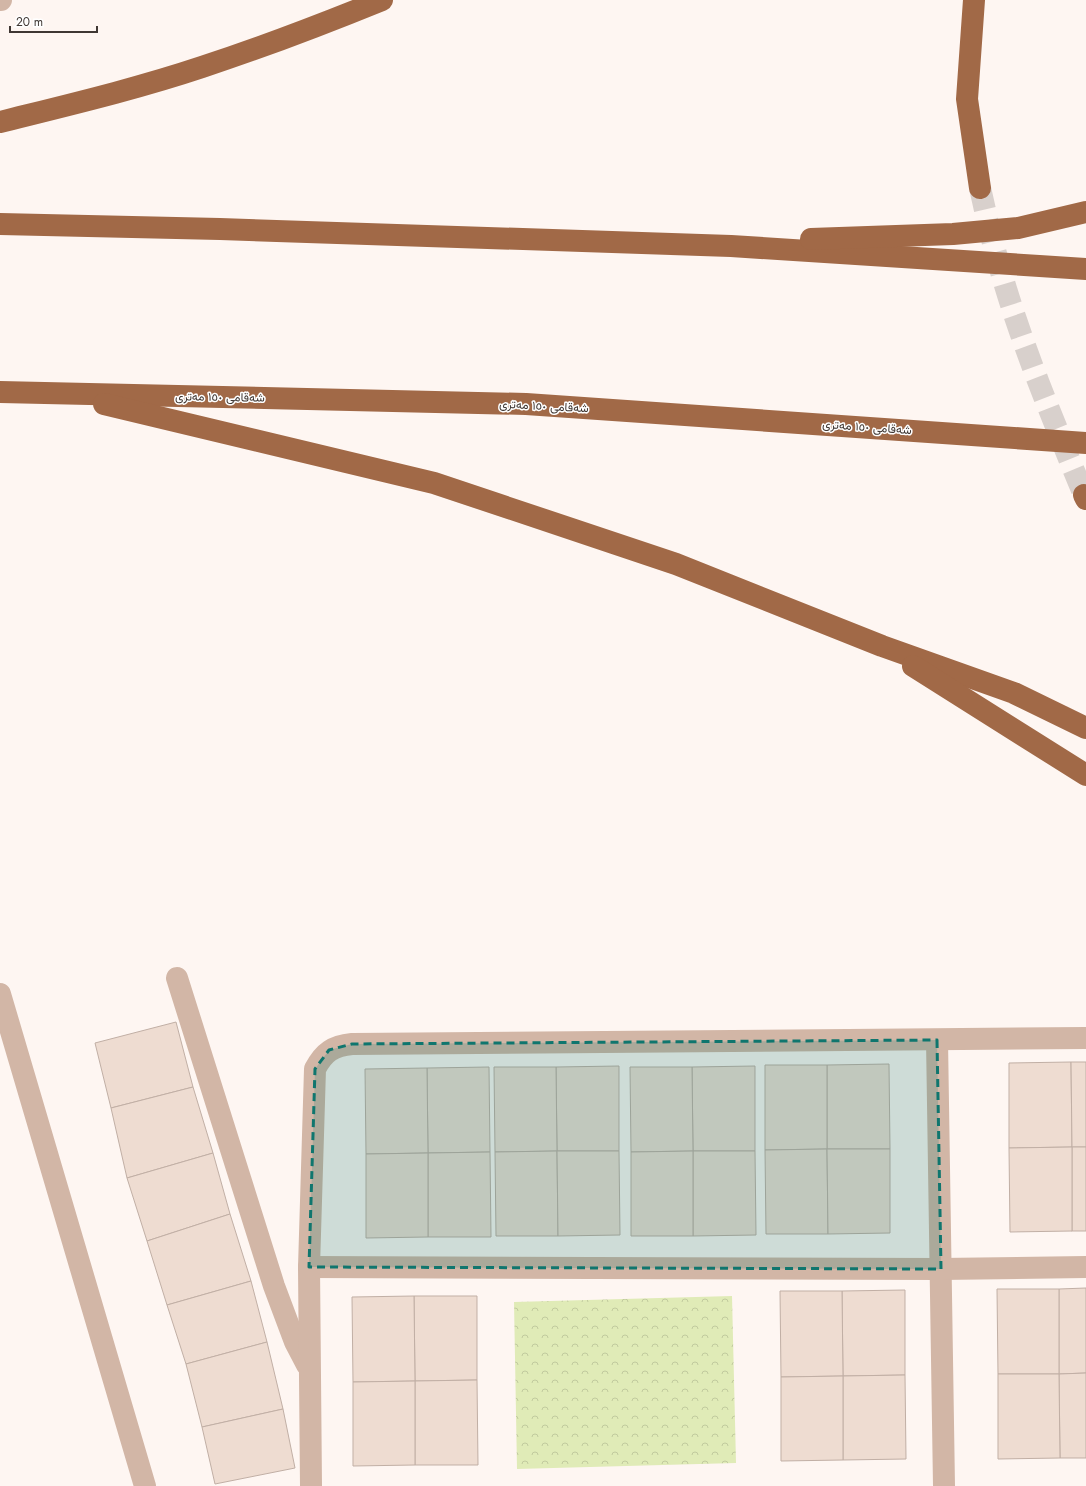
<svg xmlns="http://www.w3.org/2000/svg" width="1086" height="1486" viewBox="0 0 1086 1486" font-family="Jost,Vazirmatn,sans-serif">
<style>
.park{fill:url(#park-crowns)}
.building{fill:#eedcd1;stroke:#c1afa5}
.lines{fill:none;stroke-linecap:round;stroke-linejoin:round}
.highway-tunnel{stroke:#d8d0cc;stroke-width:22;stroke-dasharray:22 11;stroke-linecap:butt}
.street{stroke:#d2b6a6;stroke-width:22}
.highway{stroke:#a16947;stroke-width:22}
.marked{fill:#0f766e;fill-opacity:0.2;stroke:#0f766e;stroke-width:3;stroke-dasharray:8 5;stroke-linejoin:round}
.labels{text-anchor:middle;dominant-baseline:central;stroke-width:3;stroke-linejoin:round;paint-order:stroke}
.street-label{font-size:12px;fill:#3f3733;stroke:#fff}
</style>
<defs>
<pattern id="park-crowns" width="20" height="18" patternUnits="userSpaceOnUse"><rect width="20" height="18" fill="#e0ebb7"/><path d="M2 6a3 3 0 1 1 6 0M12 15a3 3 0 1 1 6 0" fill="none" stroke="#c1ca9e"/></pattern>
</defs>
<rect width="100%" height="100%" fill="#fef6f2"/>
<path class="park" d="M732,1296l4,167 -219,6 -3,-167z"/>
<g class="building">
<path d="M176,1022l17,65 -82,21 -16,-65z"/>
<path d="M1071,1062l1,85 -63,1v-85z"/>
<path d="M1071,1062h15v85h-14z"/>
<path d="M889,1064l1,85h-63v-84z"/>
<path d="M765,1065h62v84l-62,1z"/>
<path d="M619,1066v85h-62l-1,-84z"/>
<path d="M755,1066v85h-62l-1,-84z"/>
<path d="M489,1067l1,85 -62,1 -1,-85z"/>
<path d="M494,1067h62l1,84 -62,1z"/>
<path d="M630,1067h62l1,84 -62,1z"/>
<path d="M427,1068l1,85 -62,1 -1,-85z"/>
<path d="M193,1087l20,66 -86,25 -16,-70z"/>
<rect x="1072" y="1147" width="14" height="84"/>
<path d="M1072,1147v84l-62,1 -1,-84z"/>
<path d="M827,1149l1,85h-62l-1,-84z"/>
<path d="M827,1149h63v84l-62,1z"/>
<path d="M557,1151l1,85h-62l-1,-84z"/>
<path d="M557,1151h62l1,84 -62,1z"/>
<path d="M693,1151h62l1,84 -63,1z"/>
<path d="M693,1151v85h-62v-84z"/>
<path d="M490,1152l1,85h-63v-84z"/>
<path d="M213,1153l17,61 -83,27 -20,-63z"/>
<path d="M428,1153v84l-62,1v-84z"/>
<path d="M230,1214l21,67 -84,24 -20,-64z"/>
<path d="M251,1281l16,61 -81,22 -19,-59z"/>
<path d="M1086,1288v85l-27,1v-85z"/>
<path d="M997,1289h62v85h-61z"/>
<path d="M905,1290v85l-62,1 -1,-85z"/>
<path d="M780,1291h62l1,85 -62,1z"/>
<path d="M414,1296h63v84l-62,1z"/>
<path d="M414,1296l1,85 -62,1 -1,-85z"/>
<path d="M267,1342l16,67 -81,18 -16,-63z"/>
<path d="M1086,1373v85h-26l-1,-84z"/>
<path d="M998,1374h61l1,84 -62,1z"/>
<path d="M905,1375l1,84 -63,1v-84z"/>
<path d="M843,1376v84l-62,1v-84z"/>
<path d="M477,1380l1,85h-63v-84z"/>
<path d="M415,1381v84l-62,1v-84z"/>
<path d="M283,1409l12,59 -80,16 -13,-57z"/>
</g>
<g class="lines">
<path class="highway-tunnel" d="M980,188c5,21 9,42 15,62 22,84 56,165 89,245"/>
<g class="street">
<path d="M0,0h1"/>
<path d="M177,978l97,308 21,56 12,23"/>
<path d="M0,994l145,492"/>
<path d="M937,1040l7,446"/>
<path d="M309,1267l632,2 145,-2"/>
<path d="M311,1486l-2,-219 6,-198c9,-17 18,-23 37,-25l734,-6"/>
</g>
<g class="highway">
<path d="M974,0l-7,99 13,89"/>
<path d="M0,122c68,-17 136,-33 202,-55 61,-20 121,-43 180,-67"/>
<path d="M0,224l220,5 511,17 355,23"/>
<path d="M811,239l142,-5 65,-6 68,-16"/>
<path d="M0,392l526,12 560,39"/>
<path d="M104,404l330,79 242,81 206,82 132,47 72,35"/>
<path d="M1084,495l2,4"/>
<path d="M913,666l173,109"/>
</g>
</g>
<path class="marked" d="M937,1040l4,229 -632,-2 6,-198 14,-19 23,-6z"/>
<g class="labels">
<g class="street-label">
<text transform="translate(220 397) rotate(1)">شەقامی ١٥٠ مەتری</text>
<text transform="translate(544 406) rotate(3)">شەقامی ١٥٠ مەتری</text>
<text transform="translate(867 427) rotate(4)">شەقامی ١٥٠ مەتری</text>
</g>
</g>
<path d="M10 26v6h87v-6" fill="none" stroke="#3f3733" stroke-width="2"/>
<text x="16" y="26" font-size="12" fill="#3f3733" stroke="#ffffff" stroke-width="3" paint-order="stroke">20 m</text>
</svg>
